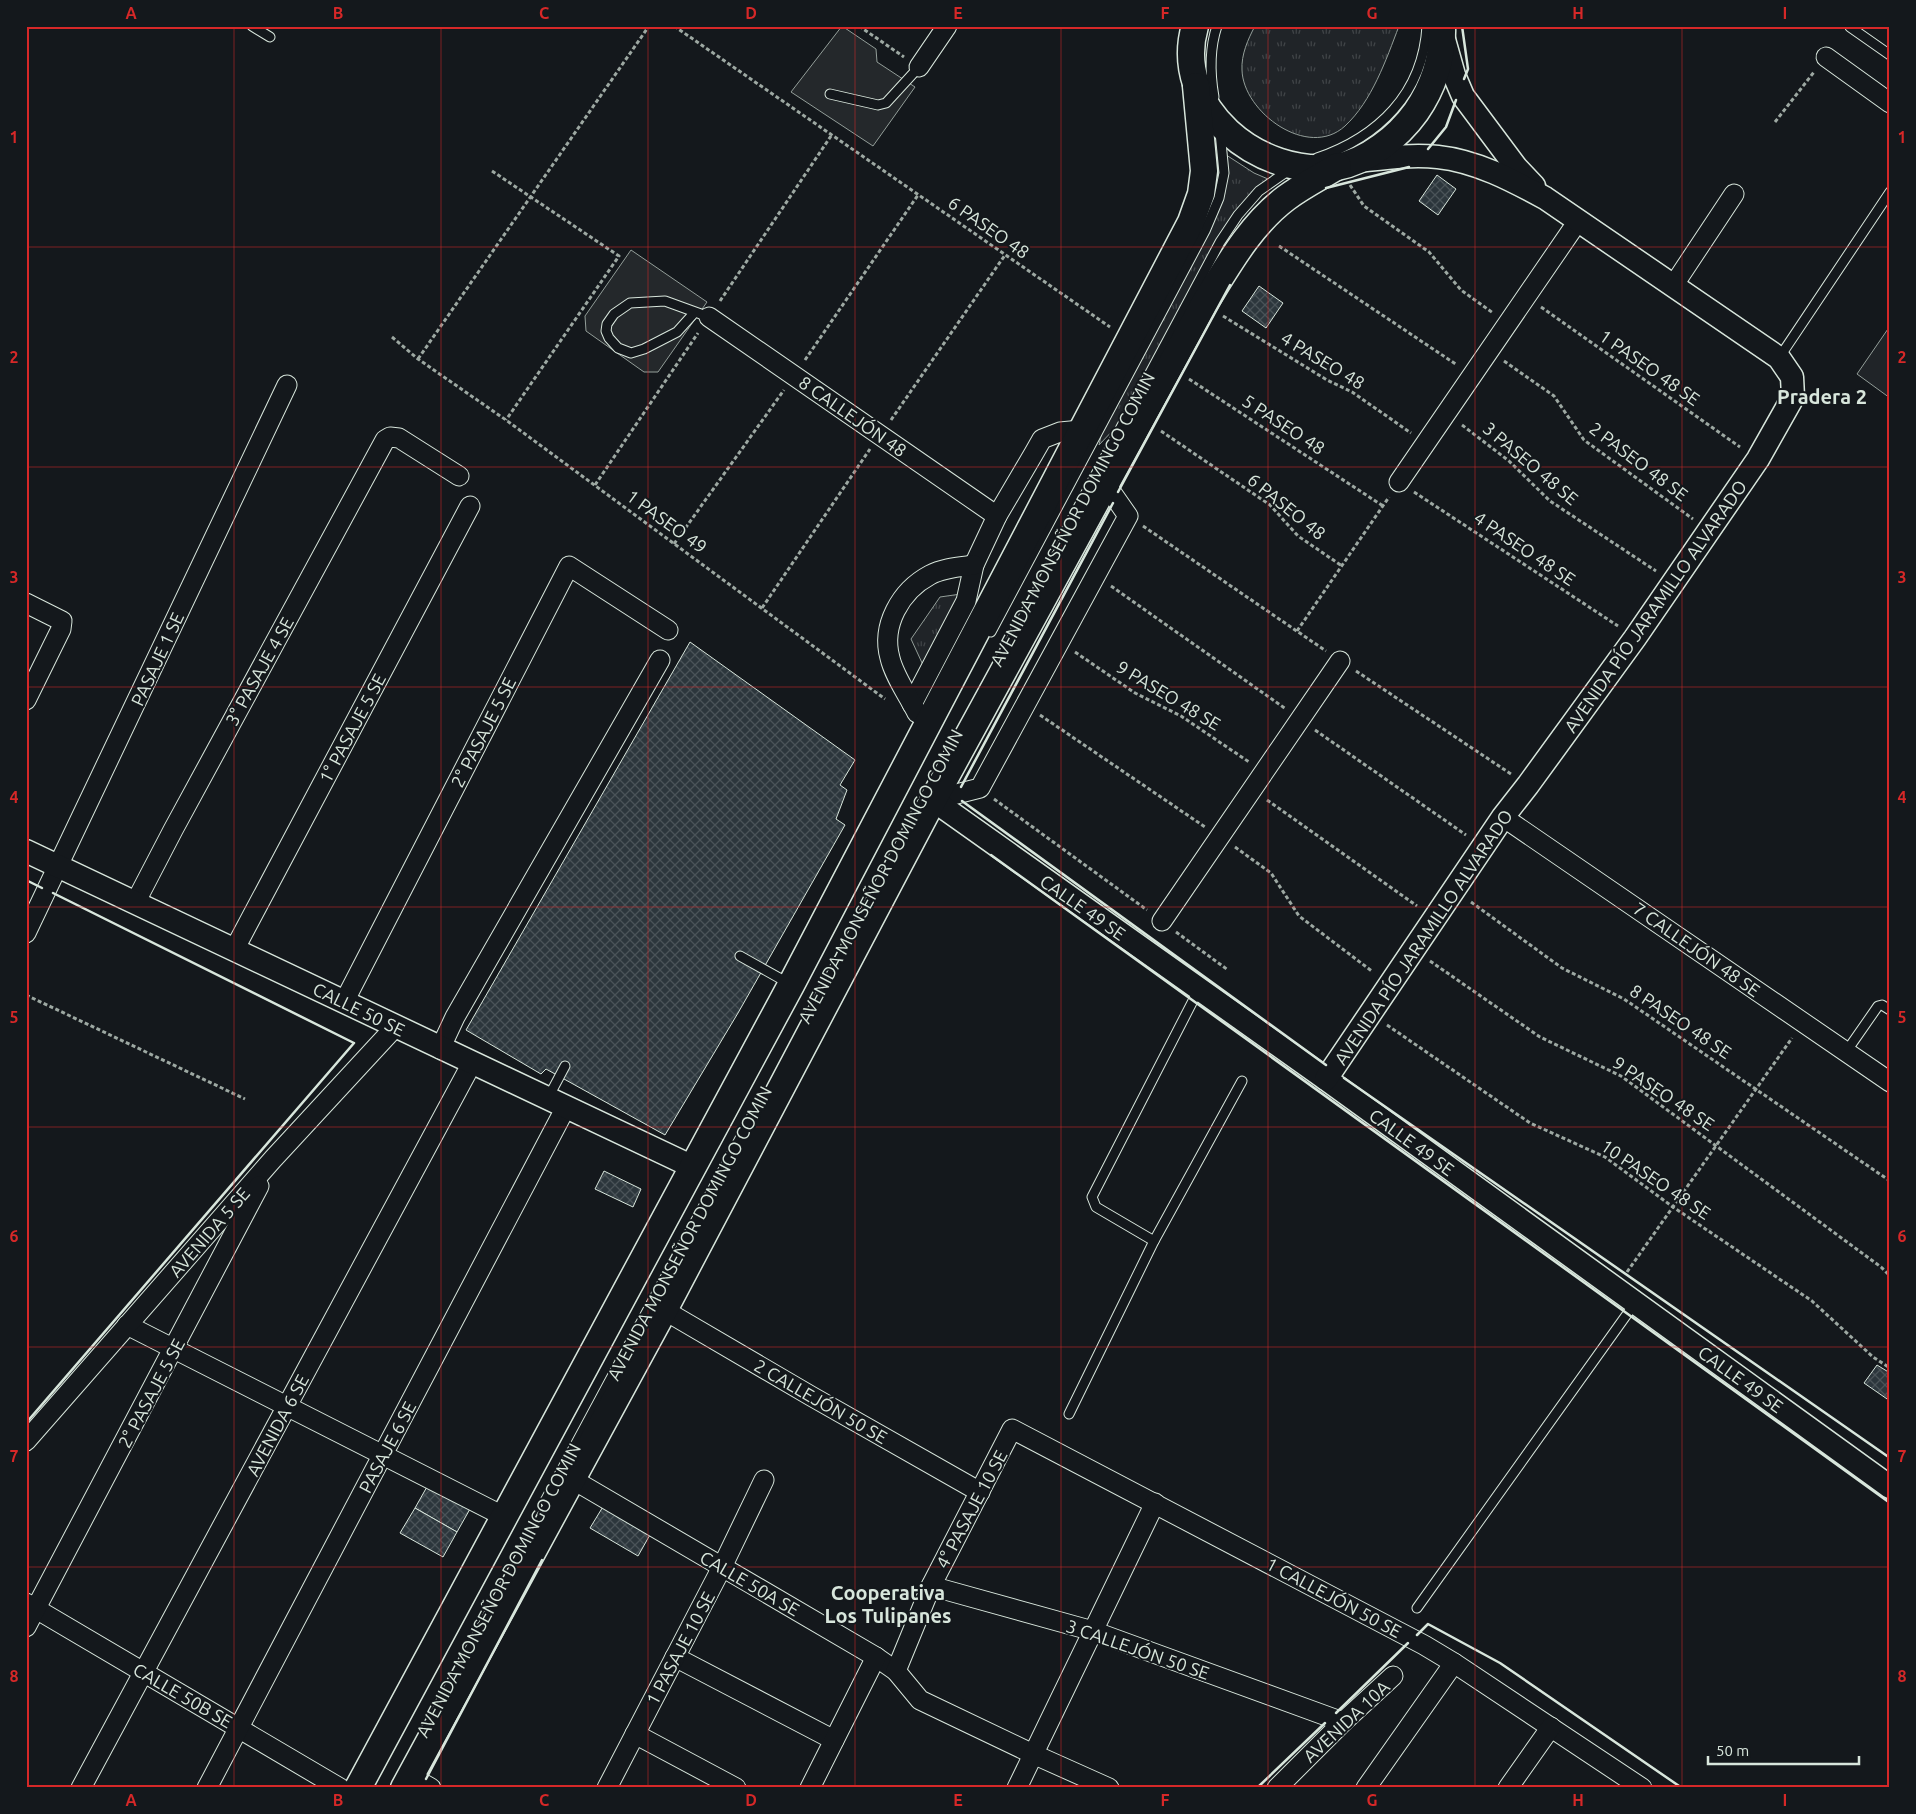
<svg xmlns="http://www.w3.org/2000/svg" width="1916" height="1814" viewBox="0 0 1916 1814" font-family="Ubuntu,sans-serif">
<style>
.grass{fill:url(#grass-tufts);stroke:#939e99}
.park{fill:#202428;stroke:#939e99}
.parking{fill:#24282b;stroke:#939e99}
.building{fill:url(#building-cross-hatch);stroke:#d8e6dc}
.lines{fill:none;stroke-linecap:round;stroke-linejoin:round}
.service-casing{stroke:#d8e6dc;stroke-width:11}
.minor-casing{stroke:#d8e6dc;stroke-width:21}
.tertiary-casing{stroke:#d8e6dc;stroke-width:25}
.secondary-casing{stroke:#d8e6dc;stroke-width:29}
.path{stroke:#9da8a2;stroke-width:3;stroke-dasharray:4 2.5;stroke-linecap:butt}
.service{stroke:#14181c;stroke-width:9}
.minor{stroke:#14181c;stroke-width:19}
.tertiary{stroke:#14181c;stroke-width:22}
.secondary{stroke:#14181c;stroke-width:26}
.wall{stroke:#d8e6dc;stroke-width:2.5}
.grid{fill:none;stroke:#d62828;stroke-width:1;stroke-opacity:0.55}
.labels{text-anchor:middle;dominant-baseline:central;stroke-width:4;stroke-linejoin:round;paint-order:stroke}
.street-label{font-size:18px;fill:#d8e6dc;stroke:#14181c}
.quarter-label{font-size:20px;font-weight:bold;fill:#d8e6dc;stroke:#14181c}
.neatline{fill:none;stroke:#d62828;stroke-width:2}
.grid-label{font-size:16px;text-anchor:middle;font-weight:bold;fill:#d62828}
</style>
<defs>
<pattern id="grass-tufts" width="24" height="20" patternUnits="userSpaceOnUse" patternTransform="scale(1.25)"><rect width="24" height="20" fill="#202428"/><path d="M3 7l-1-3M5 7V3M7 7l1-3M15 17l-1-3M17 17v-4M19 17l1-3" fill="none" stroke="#404447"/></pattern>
<pattern id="building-cross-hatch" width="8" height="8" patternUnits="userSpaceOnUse" patternTransform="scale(1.25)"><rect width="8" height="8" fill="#2c363c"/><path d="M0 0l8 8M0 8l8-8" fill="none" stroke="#4a5358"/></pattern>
</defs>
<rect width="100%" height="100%" fill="#14181c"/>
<g class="grass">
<path d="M1255,26h144c-13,34 -27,75 -54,100 -37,34 -102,-14 -103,-56 -1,-15 6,-31 13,-44z"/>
<path d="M1217,149l37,24 21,9 -22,11 -135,232 -19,20 5,-23 109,-209 6,-31z"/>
<path d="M961,594l-38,71 -12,-26 29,-42z"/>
</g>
<path class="park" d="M1890,326v72l-33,-24z"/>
<g class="parking">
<path d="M842,26l34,23 1,13 38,25 -42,59 -82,-54z"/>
<path d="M631,250l76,52 -49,70h-14l-58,-41 -1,-15z"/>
</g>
<g class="building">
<path d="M1437,175l19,14 -18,26 -19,-14z"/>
<path d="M1259,286l24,17 -17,25 -24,-17z"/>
<path d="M690,642l165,118 -15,25 7,5 -11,29 9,6 -107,188 -73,122 -119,-66 -5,5 -75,-44z"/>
<path d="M604,1171l37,18 -8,18 -38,-18z"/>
<path d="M1877,1365l13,8v28l-26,-18z"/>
<path d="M428,1485l42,24 -13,23 -42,-24z"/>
<path d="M604,1505l47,28 -13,23 -48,-28z"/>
<path d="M415,1508l42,24 -14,25 -43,-24z"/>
</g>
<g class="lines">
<defs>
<g id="service">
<path d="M252,26l18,11"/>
<path d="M1850,27l40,28"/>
<path d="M830,94l48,11 8,-2 33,-36"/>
<path d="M1214,97c-4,-23 -5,-47 3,-71"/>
<path d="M1317,158c61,-21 106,-64 110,-132"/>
<path d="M695,312l-18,20 -33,17 -13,4 -13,-5 -9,-10 -3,-7 1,-7 7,-10 16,-11 35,-2 44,16"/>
<path d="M1779,358l111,-166"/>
<path d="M1064,534l156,-292 18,-27 21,-24 30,-21"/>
<path d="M991,632l214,-401 14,-33 5,-25 -4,-41"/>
<path d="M740,956l50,28"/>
<path d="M1846,1052l32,-46 4,-1 8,5"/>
<path d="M548,1098l17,-32"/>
<path d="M1154,1241l-58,-34 -4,-10 107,-208"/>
<path d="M1069,1414l85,-173 88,-160"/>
<path d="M545,1501l207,-385"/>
<path d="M1417,1608l218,-305"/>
</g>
<g id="minor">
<path d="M1826,57l64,46"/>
<path d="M919,67l28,-41"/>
<path d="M1673,286l61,-92"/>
<path d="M709,317l288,199"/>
<path d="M1399,482l179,-261"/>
<path d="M26,603l36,18 -1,8 -35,71"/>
<path d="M912,704l54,-103 8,-36 23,-49 37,-63 8,-14 18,-7 21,-2"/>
<path d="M917,713c-8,-16 -23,-37 -27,-55 -9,-32 10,-67 40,-83 13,-7 29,-8 44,-10"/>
<path d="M933,800l47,-12 148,-272 -23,-33"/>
<path d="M1503,817l387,265"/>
<path d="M135,903l38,-73 212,-390 5,-3 9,1 60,38"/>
<path d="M1162,921l178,-260"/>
<path d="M26,933l261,-548"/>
<path d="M234,950l236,-444"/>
<path d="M344,1002l225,-436 99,64"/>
<path d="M440,1049l15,-32 205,-357"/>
<path d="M664,1310l147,86 169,96"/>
<path d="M127,1325l378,192"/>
<path d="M26,1441l247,-282 123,-133"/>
<path d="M572,1479l304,178 20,14 24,29 113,54 76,34"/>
<path d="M931,1586l162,45 250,91"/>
<path d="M26,1603l314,185"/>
<path d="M26,1627l233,-441"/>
<path d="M675,1657l159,83"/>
<path d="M896,1671l35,-85 81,-157 412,216 30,18 188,125"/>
<path d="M635,1734l101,54"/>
<path d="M410,1776l21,12"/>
<path d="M81,1788l391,-725"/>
<path d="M207,1788l359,-681"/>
<path d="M607,1788l115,-221 42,-87"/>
<path d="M810,1788l66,-131"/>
<path d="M1017,1788l138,-285"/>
<path d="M1277,1788l66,-66 50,-46"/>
<path d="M1366,1788l88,-125"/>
<path d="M1508,1788l43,-61"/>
</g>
<g id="tertiary">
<path d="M1443,36l11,39 9,21 53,71 18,19"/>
<path d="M933,800l393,279 564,408"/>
<path d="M26,851l667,316"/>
<path d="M1326,1079l177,-262 25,-32 107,-147 123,-179 35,-62 -1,-20 -13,-19 -234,-160c-33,-18 -69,-37 -107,-41 -26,-3 -53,1 -80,4"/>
</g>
<g id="secondary">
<path d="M1195,26c-24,82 65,153 142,141 31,-6 61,-30 79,-55 18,-26 27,-55 26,-86"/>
<path d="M358,1788l433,-803 400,-763 10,-28 3,-23 -8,-85"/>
<path d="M404,1788l260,-478 269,-510 271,-496c23,-37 46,-79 82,-106 16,-12 34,-21 52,-32"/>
</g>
</defs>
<use href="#service" class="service-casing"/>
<use href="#minor" class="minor-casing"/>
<use href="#tertiary" class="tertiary-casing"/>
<use href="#secondary" class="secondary-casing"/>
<g class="path">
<path d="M674,26l436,301"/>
<path d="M859,26l45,31"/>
<path d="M1775,122l39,-50"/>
<path d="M492,171l127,85 -113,164"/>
<path d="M1350,185l14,21 65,46 32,38 32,23"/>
<path d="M1279,246l178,119"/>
<path d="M720,301l111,-165"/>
<path d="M1541,307l199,140"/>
<path d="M1223,316l104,64 25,12 59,41"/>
<path d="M392,337l26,22 88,61 379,279"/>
<path d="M418,359l231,-333"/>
<path d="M805,360l113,-165"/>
<path d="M1504,361l50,35 30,44 109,79"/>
<path d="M1189,379l194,127"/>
<path d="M891,420l114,-165"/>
<path d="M1462,425l47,36 41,40 106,70"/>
<path d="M1161,431l109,74 28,31 44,30"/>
<path d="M595,485l103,-152"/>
<path d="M1414,492l204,134"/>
<path d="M1143,526l183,125"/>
<path d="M674,544l110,-154"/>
<path d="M1111,586l175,123"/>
<path d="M762,608l108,-159"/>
<path d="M1297,631l92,-134"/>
<path d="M1075,652l60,41 46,23 68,46"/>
<path d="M1356,671l155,103"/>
<path d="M1040,715l165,112"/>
<path d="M1315,730l151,105"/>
<path d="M994,799l153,111"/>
<path d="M1267,800l150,106"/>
<path d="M1235,847l36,26 28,43 74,56"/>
<path d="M1471,902l91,66 62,31 266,182"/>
<path d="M1176,932l52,38"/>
<path d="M1430,961l110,76 81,39 260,191 9,9"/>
<path d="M26,995l219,104"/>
<path d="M1387,1025l143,98 75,34 68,50 139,94 61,56 17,11"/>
<path d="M1627,1272l165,-234"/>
</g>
<use href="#service" class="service"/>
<use href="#minor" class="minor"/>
<use href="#tertiary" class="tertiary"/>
<use href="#secondary" class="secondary"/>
<g class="wall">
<path d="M1462,26l6,43 -4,10"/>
<path d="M1428,149l18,-22 10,-27"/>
<path d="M1326,188l83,-21"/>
<path d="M1118,492l112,-207"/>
<path d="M961,787l152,-284"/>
<path d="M962,801l364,264"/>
<path d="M991,855l899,648"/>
<path d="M26,880l16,8"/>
<path d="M1344,1078l546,380"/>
<path d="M26,1423l328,-380 -301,-150"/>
<path d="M1417,1635l11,-11 72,39 182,125"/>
<path d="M1336,1713l72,-70"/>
<path d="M426,1779l116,-219"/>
<path d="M1257,1788l68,-65"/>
</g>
</g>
<path class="grid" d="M234,26v1762M441,26v1762M648,26v1762M855,26v1762M1061,26v1762M1268,26v1762M1475,26v1762M1682,26v1762M26,247h1864M26,467h1864M26,687h1864M26,907h1864M26,1127h1864M26,1347h1864M26,1567h1864"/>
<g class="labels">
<g class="street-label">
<text transform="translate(989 227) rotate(35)">6 PASEO 48</text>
<text transform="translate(1323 360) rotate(31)">4 PASEO 48</text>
<text transform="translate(1650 367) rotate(35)">1 PASEO 48 SE</text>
<text transform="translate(853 416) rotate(35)">8 CALLEJÓN 48</text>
<text transform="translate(1284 424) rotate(33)">5 PASEO 48</text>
<text transform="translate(1639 461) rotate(37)">2 PASEO 48 SE</text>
<text transform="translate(1531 463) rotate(40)">3 PASEO 48 SE</text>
<text transform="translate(1287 506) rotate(39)">6 PASEO 48</text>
<text transform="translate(1072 519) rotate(-62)">AVENIDA MONSEÑOR DOMINGO COMIN</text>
<text transform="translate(667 521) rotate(36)">1 PASEO 49</text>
<text transform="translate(1525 548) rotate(34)">4 PASEO 48 SE</text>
<text transform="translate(1655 606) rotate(-55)">AVENIDA PÍO JARAMILLO ALVARADO</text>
<text transform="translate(157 659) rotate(-65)">PASAJE 1 SE</text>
<text transform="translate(259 671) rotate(-61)">3° PASAJE 4 SE</text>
<text transform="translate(1169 695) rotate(31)">9 PASEO 48 SE</text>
<text transform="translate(352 728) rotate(-62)">1° PASAJE 5 SE</text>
<text transform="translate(483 732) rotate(-63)">2° PASAJE 5 SE</text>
<text transform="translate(880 876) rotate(-62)">AVENIDA MONSEÑOR DOMINGO COMIN</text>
<text transform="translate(1083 907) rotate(35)">CALLE 49 SE</text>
<text transform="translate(1423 937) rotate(-56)">AVENIDA PÍO JARAMILLO ALVARADO</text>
<text transform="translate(1697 949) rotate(35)">7 CALLEJÓN 48 SE</text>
<text transform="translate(359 1009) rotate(26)">CALLE 50 SE</text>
<text transform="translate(1681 1021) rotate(34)">8 PASEO 48 SE</text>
<text transform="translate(1664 1093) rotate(34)">9 PASEO 48 SE</text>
<text transform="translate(1412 1142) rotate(36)">CALLE 49 SE</text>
<text transform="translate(1656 1179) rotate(34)">10 PASEO 48 SE</text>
<text transform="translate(209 1232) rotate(-49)">AVENIDA 5 SE</text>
<text transform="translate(689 1233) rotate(-62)">AVENIDA MONSEÑOR DOMINGO COMIN</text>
<text transform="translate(1741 1379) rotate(36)">CALLE 49 SE</text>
<text transform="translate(151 1393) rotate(-62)">2° PASAJE 5 SE</text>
<text transform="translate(821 1401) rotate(30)">2 CALLEJÓN 50 SE</text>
<text transform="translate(277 1425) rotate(-62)">AVENIDA 6 SE</text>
<text transform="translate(387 1447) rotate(-62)">PASAJE 6 SE</text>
<text transform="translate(971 1509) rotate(-62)">4° PASAJE 10 SE</text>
<text transform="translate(750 1583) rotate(30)">CALLE 50A SE</text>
<text transform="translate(498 1590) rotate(-62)">AVENIDA MONSEÑOR DOMINGO COMIN</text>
<text transform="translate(1334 1597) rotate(28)">1 CALLEJÓN 50 SE</text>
<text transform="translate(680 1648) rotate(-62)">1 PASAJE 10 SE</text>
<text transform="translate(1138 1649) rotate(19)">3 CALLEJÓN 50 SE</text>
<text transform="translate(183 1695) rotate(30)">CALLE 50B SE</text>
<text transform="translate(1346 1721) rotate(-43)">AVENIDA 10A</text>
</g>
<g class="quarter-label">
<text x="1822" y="396">Pradera 2</text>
<text x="888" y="1592">Cooperativa<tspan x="888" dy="23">Los Tulipanes</tspan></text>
</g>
</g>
<rect width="1916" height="1814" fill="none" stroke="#14181c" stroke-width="55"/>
<path d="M1708 1756v8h151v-8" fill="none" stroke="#d8e6dc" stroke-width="2.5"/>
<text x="1716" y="1756" font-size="15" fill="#d8e6dc" stroke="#14181c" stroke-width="4" paint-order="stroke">50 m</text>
<rect x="28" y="28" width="1860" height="1758" class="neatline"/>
<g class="grid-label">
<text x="131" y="19">A</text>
<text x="338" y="19">B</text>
<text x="544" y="19">C</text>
<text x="751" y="19">D</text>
<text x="958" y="19">E</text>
<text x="1165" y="19">F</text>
<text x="1372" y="19">G</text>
<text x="1578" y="19">H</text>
<text x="1785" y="19">I</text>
<text x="14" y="143">1</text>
<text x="1902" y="143">1</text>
<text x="14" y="363">2</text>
<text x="1902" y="363">2</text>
<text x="14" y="583">3</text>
<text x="1902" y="583">3</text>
<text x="14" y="803">4</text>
<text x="1902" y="803">4</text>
<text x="14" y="1023">5</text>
<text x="1902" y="1023">5</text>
<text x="14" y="1242">6</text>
<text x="1902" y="1242">6</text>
<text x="14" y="1462">7</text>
<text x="1902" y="1462">7</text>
<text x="14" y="1682">8</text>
<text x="1902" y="1682">8</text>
<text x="131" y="1806">A</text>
<text x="338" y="1806">B</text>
<text x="544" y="1806">C</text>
<text x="751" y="1806">D</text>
<text x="958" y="1806">E</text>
<text x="1165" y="1806">F</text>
<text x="1372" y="1806">G</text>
<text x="1578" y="1806">H</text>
<text x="1785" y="1806">I</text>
</g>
</svg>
